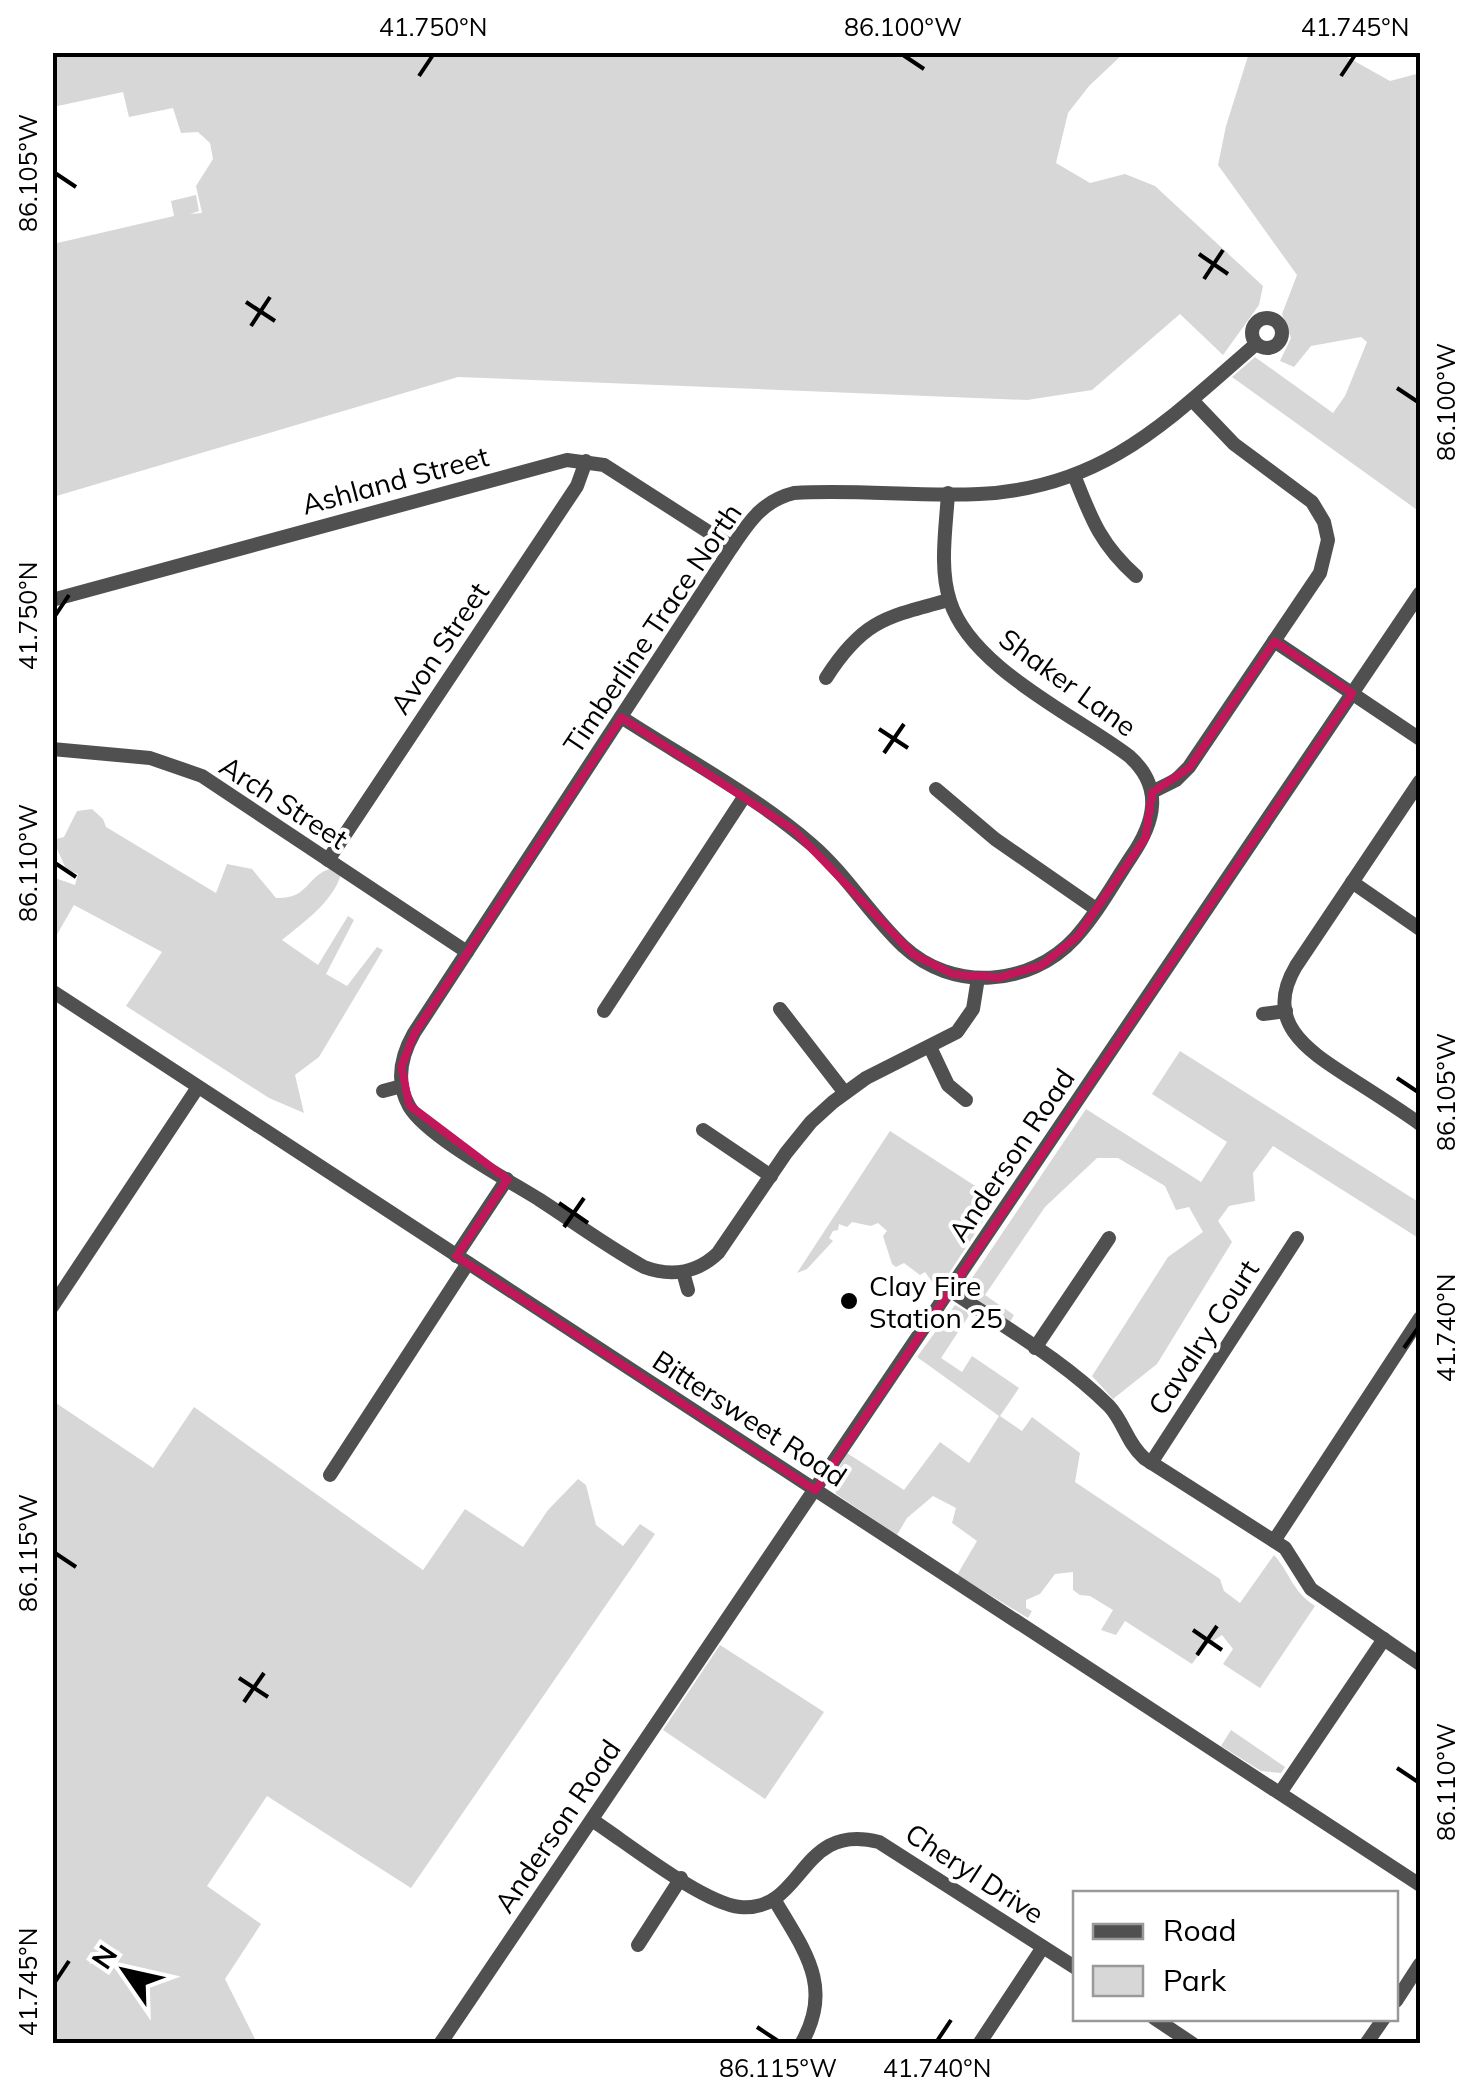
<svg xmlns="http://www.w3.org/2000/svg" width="1473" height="2096" viewBox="0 0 1473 2096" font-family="Mulish,sans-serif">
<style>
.green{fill:#d7d7d7}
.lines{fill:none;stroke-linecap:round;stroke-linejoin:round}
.minor{stroke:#505050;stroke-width:14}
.marked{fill:none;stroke:#c2185b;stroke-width:8;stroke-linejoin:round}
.ticks{fill:none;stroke:#000;stroke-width:4}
.poi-dot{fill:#000;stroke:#fff;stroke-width:4}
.labels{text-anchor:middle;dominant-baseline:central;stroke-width:8;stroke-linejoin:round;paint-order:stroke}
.street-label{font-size:28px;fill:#000;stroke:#fff}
.poi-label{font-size:28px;fill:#000;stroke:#fff;text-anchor:start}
.neatline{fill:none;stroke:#000;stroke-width:4}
.ticks-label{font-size:25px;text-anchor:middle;fill:#000}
</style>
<rect width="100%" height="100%" fill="#fff"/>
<g class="green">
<path d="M52,53h1072l-35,33 -21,27 -12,50 34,20 35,-9 30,12 108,100 -4,19 -36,50 -43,-41 -88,76 -65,10 -569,-23 -405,120v-253l121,-28 -3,-15 25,-6 3,16 -9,3 12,-1 -6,-27 17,-27 -3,-16 -12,-11 -17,1 -8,-25 -44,9 -6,-25 -70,15z"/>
<path d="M1249,53h91l50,28 30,-8v439l-188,-135 23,-20 78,56 12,-17 22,-54 -6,-5 -50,9 -17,21 -14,-6 11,-23 -9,-24 15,-39 -79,-110 8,-39z"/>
<path d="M92,809l11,10 3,8 110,66 11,-29 25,5 24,29c34,1 29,-22 56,-30l9,6c-8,28 -37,48 -59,66l36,25 30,-49 6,4 -28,54 21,12 30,-39 6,3 -64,107 -24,18 9,38 -35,-15 -143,-92 36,-54 -88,-47 -19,33 -3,-61 23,8 3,-11 -12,-5 -13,-29 11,-3 13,-26z"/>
<path d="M1180,1051l240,152v36l-147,-93 -20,27 2,28 -26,5 -11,15 14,21 -75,122 -44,35 -21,-23 76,-119 35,-25 -14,-25 -13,3 -11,-24 -47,-28h-21l-52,49 -60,88 29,20 -4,7 -42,-29v-9l118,-175 115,73 26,-40 -75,-48z"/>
<path d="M890,1131l107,69 -59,90 -13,-18 -5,3 -16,-12 -8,4 -4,-3 -9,-28 4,-5 -9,-8 -7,3 -19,-4 -5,5 -8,-3 -1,6 -5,1 -4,7 4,3 -26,28 -10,4z"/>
<path d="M955,1305l15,9 -29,44 21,14 10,-16 47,32 -19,28 22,15 10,-14 48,36 -5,29 145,97 4,12 16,12 34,-48c17,19 17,35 41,51l-55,82 -37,-24 10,-15 -11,-14 -18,12 -12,17 -67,-43 -9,14 -15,-5 12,-20 -23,-14 -10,-1 -7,-5v-18l-18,2 -15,20 -14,6v8l6,3 -4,7 -71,-43 20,-34 -25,-18 4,-15 -23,-12 -26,22 -10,17 -61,-41 -2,-17 13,-24 57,37 36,-48 29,21 30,-47 -82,-59z"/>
<path d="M53,1401l100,67 41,-61 229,163 42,-61 58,38 25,-37 30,-31 8,6 10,40 27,21 17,-22 15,10 -244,354 -144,-92 -60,90 54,38 -36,55 32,64h-204z"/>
<path d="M720,1645l104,67 -59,87 -102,-69z"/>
<path d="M1231,1730l54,37 -4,6 -20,-2 -40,-25z"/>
</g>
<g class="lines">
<g class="minor">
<circle cx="1267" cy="333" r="15"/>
<path d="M1074,475c17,43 26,69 62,101"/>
<path d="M52,600l515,-140 37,5 128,82"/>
<path d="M1274,641l146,98"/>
<path d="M826,678c37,-58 60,-61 123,-78"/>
<path d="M621,717c63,41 133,78 190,127 35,30 59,71 92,102 49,46 127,41 172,-8 22,-24 38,-54 56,-81 24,-35 33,-70 -2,-101 -54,-41 -158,-88 -179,-155 -11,-33 -4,-73 -2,-108"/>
<path d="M52,749l98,9 52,18 265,176"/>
<path d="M1420,781l-124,185c-35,59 16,87 59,115 22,14 44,28 65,43"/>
<path d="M936,789l59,50 101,70"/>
<path d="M1152,792l24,-12 13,-13 131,-194 8,-33 -4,-18 -12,-20 -78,-58 -42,-44"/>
<path d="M328,860l249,-374 9,-25"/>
<path d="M1352,882l68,47"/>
<path d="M978,978l-5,31 -16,23 -91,46 -33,24 -22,20 -25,31 -68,100c-21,20 -47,24 -74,14 -36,-20 -70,-45 -104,-67 -32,-20 -114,-64 -131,-94 -14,-25 -8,-50 5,-73l318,-486c17,-25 30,-46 62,-54 61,-4 123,4 185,1 125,-6 188,-73 277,-150"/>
<path d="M52,991l1368,894"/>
<path d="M780,1009l65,84"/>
<path d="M604,1011l140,-214"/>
<path d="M1263,1014l23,-3"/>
<path d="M930,1047l18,38 18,15"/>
<path d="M383,1091l19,-5"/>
<path d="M703,1130l68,46"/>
<path d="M456,1256l51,-77"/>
<path d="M683,1272l5,18"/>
<path d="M950,1290c54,37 113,70 159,116 15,16 18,37 35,52l141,90 26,41 109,75"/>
<path d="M52,1307l146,-220"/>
<path d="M1035,1348l74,-110"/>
<path d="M1151,1463l146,-225"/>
<path d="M330,1475l138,-212"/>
<path d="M1274,1541l146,-223"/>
<path d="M1280,1793l104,-154"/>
<path d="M592,1820c34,22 110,83 148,87 65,6 58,-86 139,-65l197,126"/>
<path d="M774,1899c29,50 61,87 27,145"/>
<path d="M638,1945l43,-67"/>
<path d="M1396,2001l24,-37"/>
<path d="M1154,2018l39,26"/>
<path d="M440,2044l980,-1451"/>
<path d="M979,2044l64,-97"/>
<path d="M1366,2044l18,-26"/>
</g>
</g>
<path class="marked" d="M1274,641l78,52 -537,797 -359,-234 51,-77 -98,-74 -8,-39 13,-33 207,-316 173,113 119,124 40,20 46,3 42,-12 36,-29 68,-99 7,-45 37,-25z"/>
<path class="ticks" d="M903,55l21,14M419,76l14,-21M1341,76l14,-21M55,173l21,14M1199,254l29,20M1204,279l19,-29M246,302l29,19M251,326l19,-29M1397,388l21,14M55,616l14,-21M879,729l29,19M884,753l20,-29M55,863l21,14M1397,1078l21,14M559,1203l29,20M564,1227l20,-29M1404,1348l14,-20M55,1553l21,14M1193,1630l29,20M1197,1655l20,-29M239,1678l29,19M244,1702l20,-29M1397,1768l21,14M55,1982l14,-21M757,2027l21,14M937,2041l14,-21"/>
<circle class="poi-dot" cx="849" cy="1301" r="10"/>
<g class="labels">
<g class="street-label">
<text transform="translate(395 480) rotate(-15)">Ashland Street</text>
<text transform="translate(652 628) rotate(-56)">Timberline Trace North</text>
<text transform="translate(439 648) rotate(-56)">Avon Street</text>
<text transform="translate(1068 682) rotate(36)">Shaker Lane</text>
<text transform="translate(284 802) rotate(33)">Arch Street</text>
<text transform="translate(1011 1155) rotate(-56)">Anderson Road</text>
<text transform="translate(1203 1337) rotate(-57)">Cavalry Court</text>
<text transform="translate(750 1418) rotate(33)">Bittersweet Road</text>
<text transform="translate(557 1826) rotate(-56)">Anderson Road</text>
<text transform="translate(975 1873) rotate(33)">Cheryl Drive</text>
</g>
<g class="poi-label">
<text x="869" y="1285">Clay Fire<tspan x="869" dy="32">Station 25</tspan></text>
</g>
</g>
<rect width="1473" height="2096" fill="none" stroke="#ffffff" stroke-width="110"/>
<rect x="1073" y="1891" width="325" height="130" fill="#ffffff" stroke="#999999" stroke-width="2.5"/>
<rect x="1093" y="1924" width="50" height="15" fill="#505050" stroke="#999999" stroke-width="2.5"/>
<text x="1163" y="1941" font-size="30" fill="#000000">Road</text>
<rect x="1093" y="1966" width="50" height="30" fill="#d7d7d7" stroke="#999999" stroke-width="2.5"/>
<text x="1163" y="1991" font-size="30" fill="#000000">Park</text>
<g transform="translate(125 1971) rotate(304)" stroke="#ffffff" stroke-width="8" paint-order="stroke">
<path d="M0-8L18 38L0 25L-18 38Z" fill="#000000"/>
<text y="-15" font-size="28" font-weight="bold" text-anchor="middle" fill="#000000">N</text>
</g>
<rect x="55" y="55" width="1363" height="1986" class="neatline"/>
<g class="ticks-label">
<text x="433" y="36">41.750°N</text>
<text x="903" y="36">86.100°W</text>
<text x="1355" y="36">41.745°N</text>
<text transform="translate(28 173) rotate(-90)" y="9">86.105°W</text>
<text transform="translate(1446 402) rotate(-90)" y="9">86.100°W</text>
<text transform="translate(28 616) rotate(-90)" y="9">41.750°N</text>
<text transform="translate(28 863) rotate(-90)" y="9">86.110°W</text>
<text transform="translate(1446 1092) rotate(-90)" y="9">86.105°W</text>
<text transform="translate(1446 1328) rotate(-90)" y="9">41.740°N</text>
<text transform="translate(28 1553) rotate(-90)" y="9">86.115°W</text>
<text transform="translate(1446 1782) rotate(-90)" y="9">86.110°W</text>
<text transform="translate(28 1982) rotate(-90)" y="9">41.745°N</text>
<text x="778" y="2077">86.115°W</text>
<text x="937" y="2077">41.740°N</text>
</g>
</svg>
